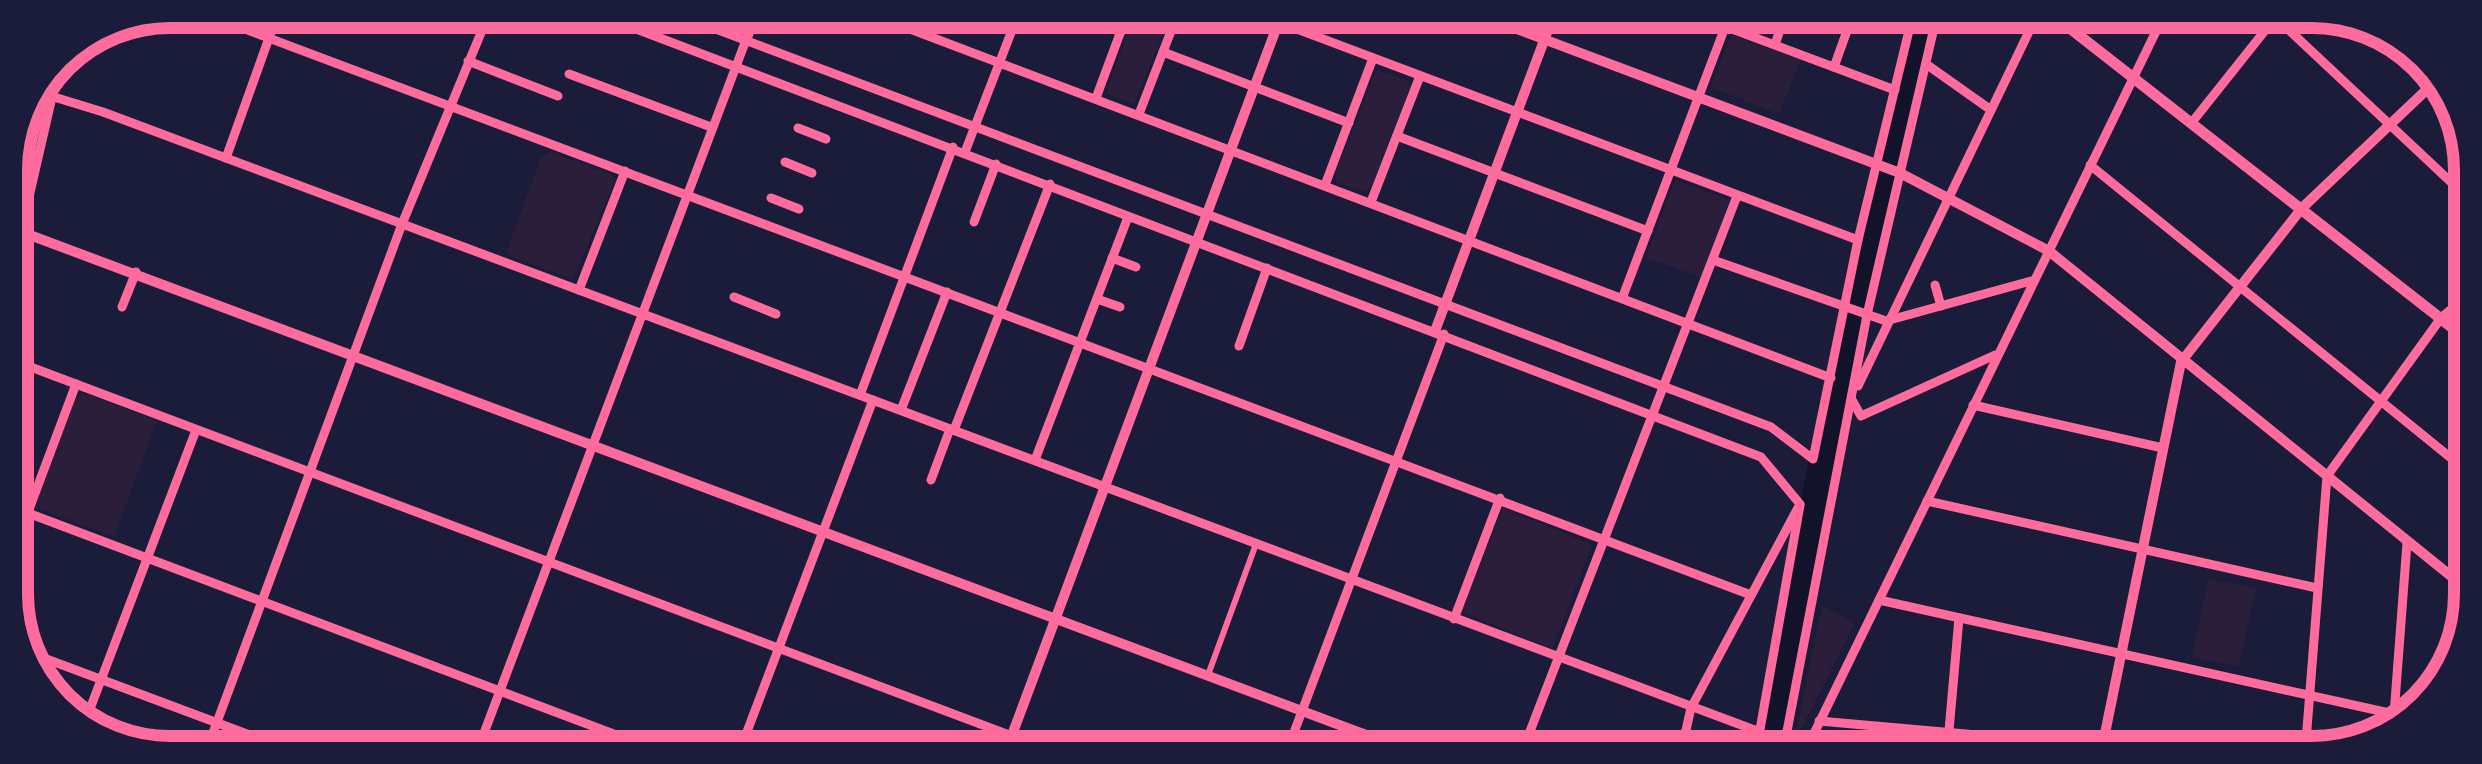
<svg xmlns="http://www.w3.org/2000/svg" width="2482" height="764" viewBox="0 0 2482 764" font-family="'Crimson Pro',serif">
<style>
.green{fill:#2a1e3b}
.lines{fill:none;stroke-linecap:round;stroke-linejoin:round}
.river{stroke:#12122b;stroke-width:28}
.pedestrian{stroke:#ff6b9d;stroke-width:6}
.minor{stroke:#ff6b9d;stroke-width:9}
.tertiary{stroke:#ff6b9d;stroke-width:10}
.secondary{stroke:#ff6b9d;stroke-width:11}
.rim{fill:none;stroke:#ff6b9d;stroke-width:12}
</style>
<rect width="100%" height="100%" fill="#1b1b3a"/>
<g class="green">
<path d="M1136,12l36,1 -38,91 -26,-10 -1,-6z"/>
<path d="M1732,35l69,25 -22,54 -69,-27z"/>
<path d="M1379,71l29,10 2,6 -39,101 -7,4 -28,-10v-10l38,-97z"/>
<path d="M550,152l63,23 2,6 -42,98 -62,-22 -4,-7 34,-93z"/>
<path d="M1675,180l55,20 -29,78 -55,-21z"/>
<path d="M84,393l73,28 -43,116 -74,-28 -2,-10 38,-103z"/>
<path d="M1503,508l89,37 -40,104 -91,-38z"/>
<path d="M2208,579l48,9 -17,79 -47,-10z"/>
<path d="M1822,606l33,16 -62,123z"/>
</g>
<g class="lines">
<path class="river" d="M1769,752l49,-267 63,-295 45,-176"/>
<path class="pedestrian" d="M1208,675l48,-131"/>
<g class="minor">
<path d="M194,10l1557,585"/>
<path d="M589,11l1172,446 39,47 -109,204 -10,44"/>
<path d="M668,11l1103,416 42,32 45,-219 55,-226"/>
<path d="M865,12l966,366"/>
<path d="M1067,12l54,20"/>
<path d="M1254,13l604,227"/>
<path d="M1692,14l203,76"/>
<path d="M2273,15l196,184"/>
<path d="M906,26l5,-14"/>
<path d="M1775,44l11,-30"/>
<path d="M1163,52l186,71"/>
<path d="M468,61l90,35"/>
<path d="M1926,64l65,46"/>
<path d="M1834,67l19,-53"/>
<path d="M569,74l142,53"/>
<path d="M41,93l62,19 1657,620"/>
<path d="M1096,98l32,-86"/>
<path d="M1139,114l39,-101"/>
<path d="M2193,121l82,-103"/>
<path d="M798,128l28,11"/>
<path d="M1397,136l251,95"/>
<path d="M965,152l54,-140"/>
<path d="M226,158l53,-148"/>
<path d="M785,162l27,11"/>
<path d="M2090,165l377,306"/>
<path d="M1325,185l48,-127"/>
<path d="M771,198l28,11"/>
<path d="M1371,202l49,-126"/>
<path d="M974,222l22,-58"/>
<path d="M1112,258l24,9"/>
<path d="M1713,260l173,61 145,-40"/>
<path d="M11,275l51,-221"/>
<path d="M1935,285l6,21"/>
<path d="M579,290l46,-119"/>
<path d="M1623,296l107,-282"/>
<path d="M734,297l42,17"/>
<path d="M1097,299l23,8"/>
<path d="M122,307l14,-35"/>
<path d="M1239,346l28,-78"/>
<path d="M12,360l1040,391"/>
<path d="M1858,386l179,-371"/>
<path d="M860,395l93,-248"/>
<path d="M1852,400l9,16 134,-61"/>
<path d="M1973,405l190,43"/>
<path d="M901,410l46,-118"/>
<path d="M954,430l96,-246"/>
<path d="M1035,460l93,-243"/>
<path d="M931,480l19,-51"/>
<path d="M1927,501l390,87"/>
<path d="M12,507l644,243"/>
<path d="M28,512l48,-128"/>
<path d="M1879,600l533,118"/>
<path d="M1454,619l46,-121"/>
<path d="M25,651l262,98"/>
<path d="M2394,715l13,-172"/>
<path d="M1819,721l364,32"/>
<path d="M85,722l111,-292"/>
<path d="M207,749l195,-525 88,-213"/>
<path d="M478,749l268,-709"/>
<path d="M740,750l133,-350"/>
<path d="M1287,751l157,-417"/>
<path d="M1522,752l215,-556"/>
<path d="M1756,752l44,-247"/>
<path d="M1783,752l84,-437 70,-300"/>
<path d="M1805,752l359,-737"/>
<path d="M1947,753l12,-135"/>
<path d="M2305,754l22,-278 114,-158 27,-23"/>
</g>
<g class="tertiary">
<path d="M1474,13l426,160 149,78 418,338"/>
<path d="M746,40l11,-28"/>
<path d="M11,228l1398,523"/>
<path d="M1435,331l119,-317"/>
<path d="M1006,751l276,-738"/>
<path d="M2101,753l80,-391 121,-154 137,-130"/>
</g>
<path class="secondary" d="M2053,15l415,325"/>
</g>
<path d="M0 0H2482V764H0ZM170 28H2312A142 142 0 0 1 2454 170V594A142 142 0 0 1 2312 736H170A142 142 0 0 1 28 594V170A142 142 0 0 1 170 28Z" fill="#1b1b3a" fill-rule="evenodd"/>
<path class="rim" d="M170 28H2312A142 142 0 0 1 2454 170V594A142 142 0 0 1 2312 736H170A142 142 0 0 1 28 594V170A142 142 0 0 1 170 28Z"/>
</svg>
